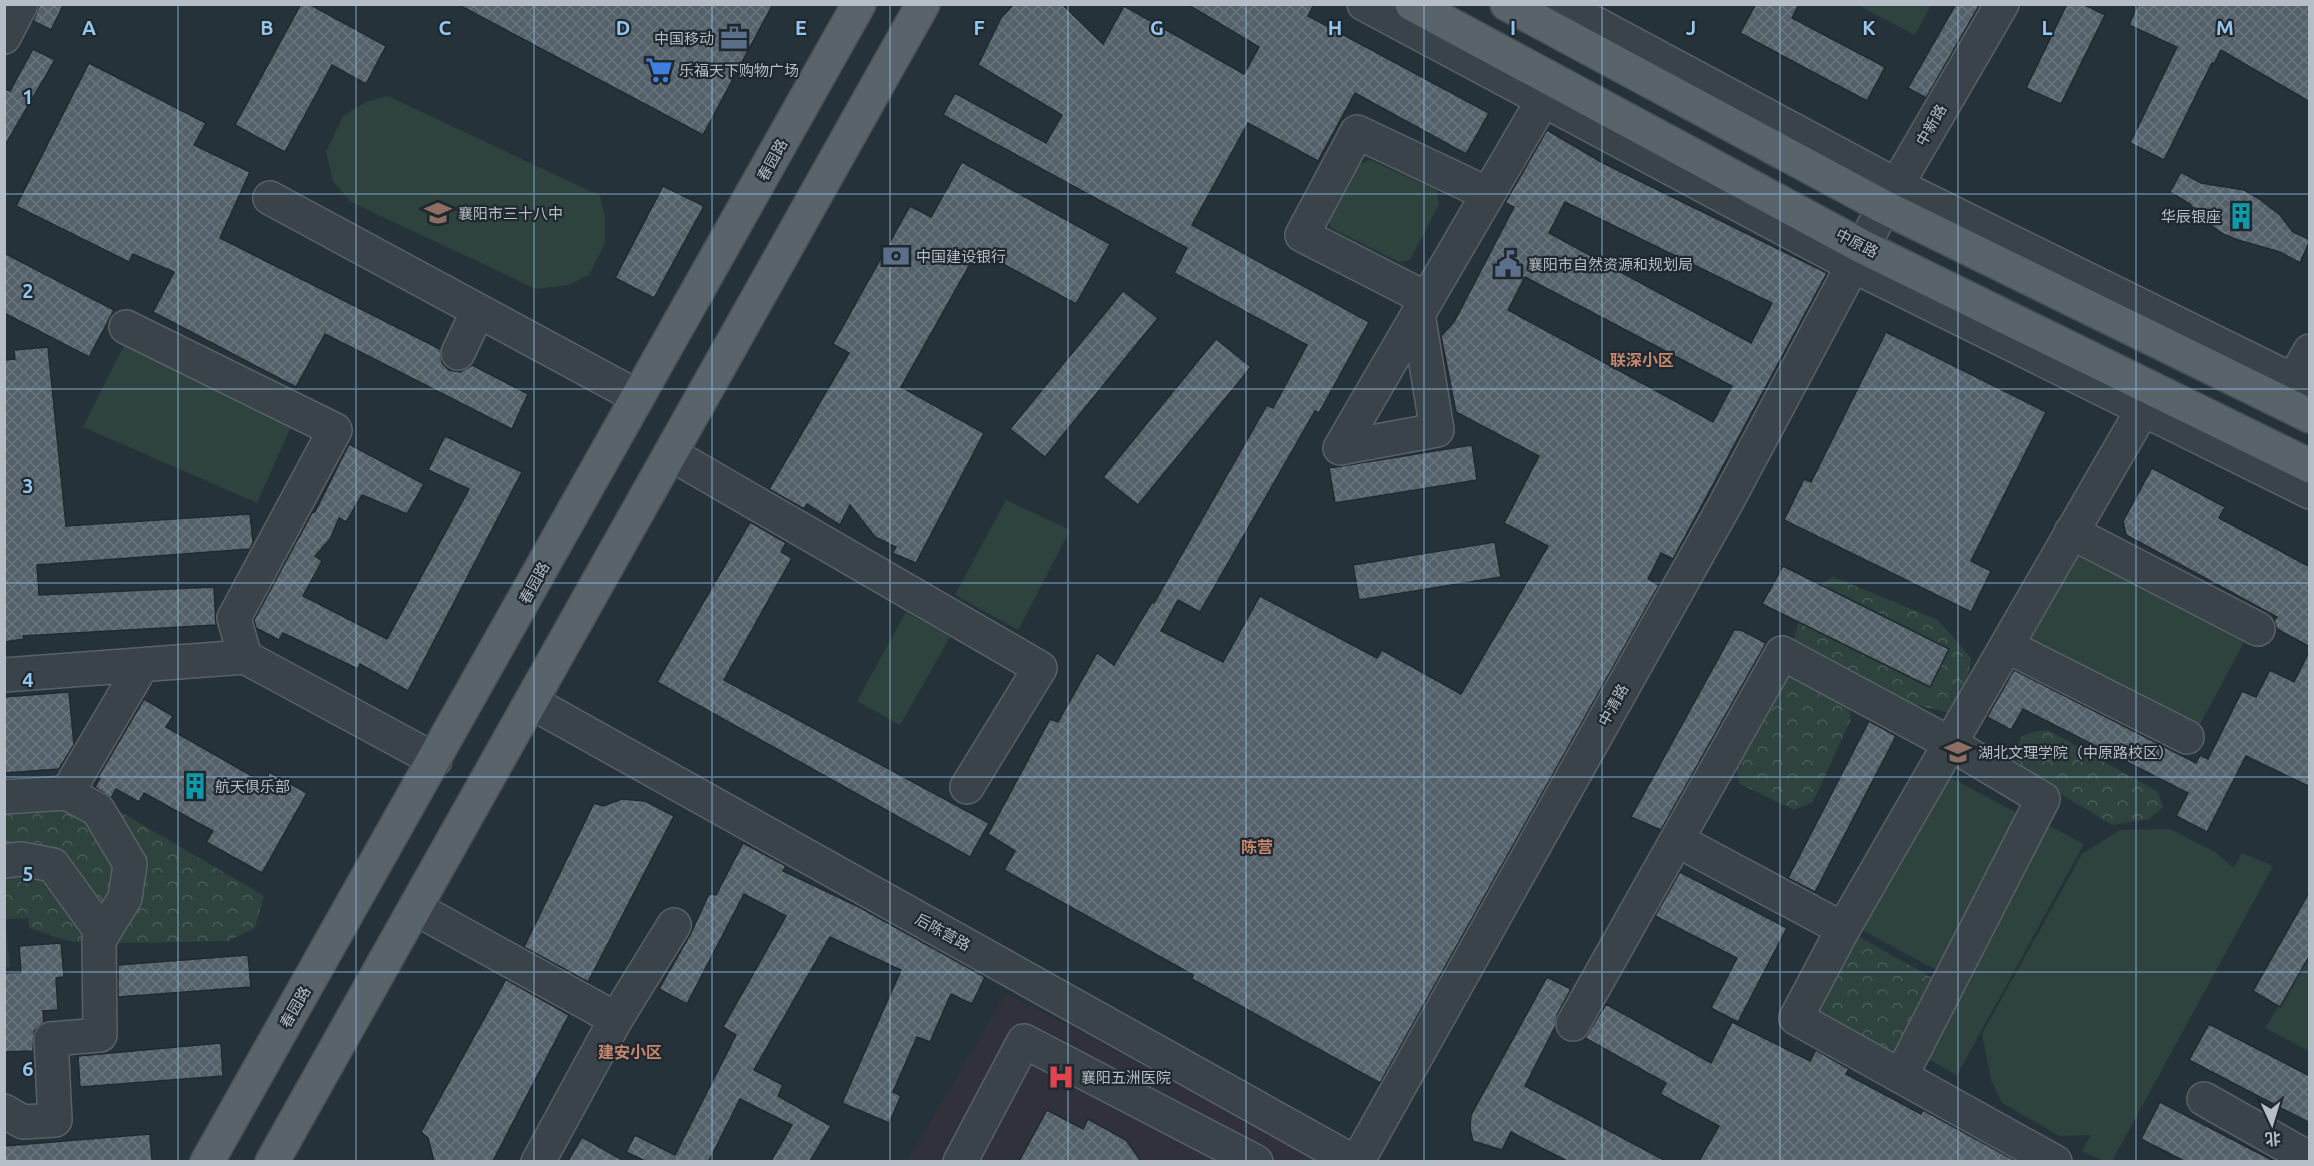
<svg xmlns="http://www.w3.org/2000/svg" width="2314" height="1166" viewBox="0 0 2314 1166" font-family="Ubuntu,'Noto Sans SC',sans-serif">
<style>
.medical{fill:#31313c}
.green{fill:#2e423e}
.forest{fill:url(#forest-crowns)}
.building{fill:url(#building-cross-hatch);stroke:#212a31;stroke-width:1.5;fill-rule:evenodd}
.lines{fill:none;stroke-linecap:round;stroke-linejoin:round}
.minor-casing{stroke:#586168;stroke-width:36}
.major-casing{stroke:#464f56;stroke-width:36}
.minor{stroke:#3a434a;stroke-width:33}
.major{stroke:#58636a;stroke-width:33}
.grid{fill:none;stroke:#95c5eb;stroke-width:1.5;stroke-opacity:0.55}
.labels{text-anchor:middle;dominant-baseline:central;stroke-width:4.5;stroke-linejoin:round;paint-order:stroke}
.poi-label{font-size:15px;fill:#b5bec6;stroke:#1f282f;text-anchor:start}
.street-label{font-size:15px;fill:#b5bec6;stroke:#1f282f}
.neighbourhood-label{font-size:16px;font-weight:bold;fill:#c7866e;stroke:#1f282f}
.grid-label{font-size:20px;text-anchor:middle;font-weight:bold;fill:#95c5eb;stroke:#1f282f;stroke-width:4.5;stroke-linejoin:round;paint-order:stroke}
</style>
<defs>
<pattern id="forest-crowns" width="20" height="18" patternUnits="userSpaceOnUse" patternTransform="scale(1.5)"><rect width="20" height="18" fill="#2e423e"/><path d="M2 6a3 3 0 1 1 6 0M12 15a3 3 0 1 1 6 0" fill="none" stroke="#4a5c58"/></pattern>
<pattern id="building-cross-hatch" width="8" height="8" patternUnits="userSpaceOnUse" patternTransform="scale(1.5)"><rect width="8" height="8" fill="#54616a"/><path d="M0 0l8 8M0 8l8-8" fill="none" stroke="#6a767e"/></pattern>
</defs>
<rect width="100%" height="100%" fill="#26323a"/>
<path class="medical" d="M1006,993l320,168 -419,1z"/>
<g class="green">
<path d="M1858,5h73l-16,30z"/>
<path d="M388,96l212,100 5,22v25l-16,32 -21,10 -32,4 -185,-87 -18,-21 -7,-29 17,-36 23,-14z"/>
<path d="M1370,160l67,30 2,14 -29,56 -11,2 -68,-34 -3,-9 30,-54z"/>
<path d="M127,339l167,81 -37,83 -174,-76z"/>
<path d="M1006,500l64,30 -52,100 -63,-35z"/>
<path d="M2074,541l175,92 -52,97 -180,-89z"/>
<path d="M906,612l44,25 -50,88 -43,-24z"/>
<path d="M1942,773l88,47 -84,155 -88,-47z"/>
<path d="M2048,825l36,19 -127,231 -35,-19z"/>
<path d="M2170,829l45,23 19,16 8,-15 31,13 -161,295h-8l-22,-10 9,-16 -31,1 -58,-33 -11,-23 -9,-46 100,-180 38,-24z"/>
<path d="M5,919l5,48h-5l-1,-48z"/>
<path d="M2309,956v95l-44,-23z"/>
</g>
<g class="forest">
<path d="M1833,577l105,43 33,38 -4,24 -19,31 -42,-11 -112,-63 11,-44z"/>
<path d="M1800,674l46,24 5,21 -38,83 -19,8 -54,-26 -6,-22 48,-87z"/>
<path d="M2048,730l110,62 5,15 -14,12 -37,6 -81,-49 -17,-19 7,-20 11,-5z"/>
<path d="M4,797l103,7 157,92 -9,32 -27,13 -98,2 -58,-1 -43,-14 -1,-10 -22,1z"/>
<path d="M1856,935l75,42 4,14 -39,68 -82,-40z"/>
</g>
<g class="building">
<path d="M40,4h24l-13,26 -18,-9z"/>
<path d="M301,4h8l77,42 -20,38 -34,-19 -47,87 -50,-27z"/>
<path d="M457,4h316l-70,131z"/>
<path d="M1014,4h48l41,40 21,-38 120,68 15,-27 -72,-43h127l-6,12 181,97 -23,41 -111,-61 -37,68 -70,-38 -56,102 177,97 -50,91 -4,-2 -115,201 -22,-12 -17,31 62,31 37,-66 117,62 5,-8 79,44 87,-148 -44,-23 35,-67 -83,-44 -15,-76 13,-14 60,-115 -9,-4 42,-73 56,33 224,110 -154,286 -12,-6 -13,26 11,6 -279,498 -188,-104 1,-4 -189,-105 11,-19 -27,-17 62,-115 8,3 39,-69 17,12 38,-63 2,1 113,-198 6,3 34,-63 -133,-72 13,-25 -244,-133 12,-22 91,50 16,-28 -84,-50 23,-47zM1565,202l207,101 -21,40 -202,-110zM1525,277l207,109 -19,36 -205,-112z"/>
<path d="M1756,4h43l-7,14 93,49 -18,34 -127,-68z"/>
<path d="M1956,4h24l-54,94 -18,-10z"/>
<path d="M2067,4h16l22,11 -44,89 -35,-16z"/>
<path d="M2138,4h172v98l-89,-52 -7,14 -2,-1 -48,97 -34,-17 47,-96 -48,-22z"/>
<path d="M33,49l22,11 -51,87v-58l6,2z"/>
<path d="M89,63l117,60 -12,22 56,27 -30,66 220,111 2,14 7,7 11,2 12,-7 56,29 -16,35 -187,-95 -29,53 -143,-75 21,-40 -41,-18 -4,8 -113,-56z"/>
<path d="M962,162l148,82 -34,60 -98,-54 -77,137 83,46 -68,130 -24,-10 4,-6 -21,-10 -25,-32 -10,20 -33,-21 -3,5 -35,-20 80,-136 -16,-9 77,-138 21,11z"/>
<path d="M2181,172l20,11 43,7 14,8 22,17 13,17 17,8 -10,23 -20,-11 -42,-12 -15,-6 -22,-16 -11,-14 -20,-12z"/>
<path d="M663,186l41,20 -50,92 -39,-20z"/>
<path d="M4,253l110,57 -25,47 -85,-44z"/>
<path d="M1123,291l35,27 -113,139 -35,-28z"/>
<path d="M1886,332l160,80 -75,149 20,10 -20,41 -187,-92 20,-41 7,3z"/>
<path d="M1216,339l35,28 -113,138 -35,-28z"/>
<path d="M48,347l18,179 184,-12 3,29 -3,6 -213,16 2,30 175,-8 2,38 -193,11 1,3 -20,3v-282l11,-1 -1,-9z"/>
<path d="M445,436l77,36 -114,219 -48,-27 -2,5 -75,-36 -4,7 -23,-12 -2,-8 58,-107 3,-1 34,-68 75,40 -17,30 -45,-19 -16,27 -7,-4 -9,21 -15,17 7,5 -19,35 84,43 82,-150 -41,-19z"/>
<path d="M1472,445l5,35 -142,23 -6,-35z"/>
<path d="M2152,468l73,39 -6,11 91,49v80l-33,-18 -3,-8 3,-4 -151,-82 -3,-14z"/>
<path d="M750,522l36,21 -5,9 11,6 -68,122 265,143 -19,34 -313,-175z"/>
<path d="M1495,542l6,35 -142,23 -6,-35z"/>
<path d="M1783,566l166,83 -19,38 -168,-83z"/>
<path d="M1734,630h7l25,13 -105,187 -30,-13z"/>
<path d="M2310,650v137l-64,-31 -39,76 -31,-16 12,-23 -165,-84 -12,21 -24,-13 27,-47 182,93 4,-8 8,4 34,-68 14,6 14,-27 24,12z"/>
<path d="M69,692l5,53 -15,24 -55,4v-76z"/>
<path d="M144,699l29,17 -7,11 100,57 3,-12 38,21 -45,80 -56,-31 7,-11 -69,-38 -5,9 -23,-13 -5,9 -16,-11 5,-9 -2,-1z"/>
<path d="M1869,721l27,15 -81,156 -27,-14z"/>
<path d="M622,799l23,2 29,15 -86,166 -64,-35 70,-144 9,3z"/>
<path d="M743,843l43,23 -3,5 76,36 126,70 -13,27 -21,-10 -21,48 -13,-5 -24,55 8,4 -12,27 -47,-20 59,-133 -71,-33 -76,133 29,15 -5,11 53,30 -21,35h-39l21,-36 -52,-26 -31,62h-64l-19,-9 9,-17 40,20 61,-120 -13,-8 63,-111 -42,-22 -57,110 -28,-15 31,-54 19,-41 7,1z"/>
<path d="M1680,872l107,56 -49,94 -27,-14 26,-50 -82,-42z"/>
<path d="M2310,891v64l-30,52 -27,-16z"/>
<path d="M61,943l3,34 -8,1 2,32 -15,1 1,11 -10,9 -1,20 -29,1v-79l17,-1 -2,-26z"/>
<path d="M248,955l3,32 -133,10v-32z"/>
<path d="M1547,977l24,12 -14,26 -2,12 -30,59 141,75h-99l-56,-29 -9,18 -29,-9 -3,-12 1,-14z"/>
<path d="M507,980l62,35 -76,146h-59l-6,-23 -7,-6 84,-151z"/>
<path d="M1606,1004l105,59 21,-41 78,39 6,-11 33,19 -3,5 75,40 2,-4 93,51h-317l20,-35 -59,-32 6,-11 -81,-45z"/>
<path d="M2209,1024l101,52v47l-121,-63z"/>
<path d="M221,1043l2,33 -143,11 -2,-31z"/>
<path d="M2160,1102l114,59h-90l-43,-22z"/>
<path d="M1047,1110l36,19 5,-10 38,21 15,21h-122z"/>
<path d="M150,1134l2,27h-148v-15z"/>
<path d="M582,1137l42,24h-56z"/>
</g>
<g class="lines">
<defs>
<g id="minor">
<path d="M1364,4l488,261 458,227"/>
<path d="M1559,4l337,181 414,204"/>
<path d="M4,37l17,-33"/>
<path d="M270,198l368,199"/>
<path d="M1427,299l-125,-64 55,-103 131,62"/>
<path d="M1418,314l19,116 -97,18 203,-348"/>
<path d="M126,327l209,103 -101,188 11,39"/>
<path d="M458,353l20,-42"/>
<path d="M2293,381l17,-30"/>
<path d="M671,454l369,214 -73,119"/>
<path d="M2071,532l187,97"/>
<path d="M2007,646l180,91"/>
<path d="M4,675l241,-18 190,103"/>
<path d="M531,702l823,460"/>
<path d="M4,797l63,-4"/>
<path d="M1677,840l166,89"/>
<path d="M4,861l17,-2 32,6 50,69"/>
<path d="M415,908l201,111 -78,143"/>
<path d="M616,1019l58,-94"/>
<path d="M1573,1024l209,-371 169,91 92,55 -142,277"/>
<path d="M2204,1099l106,60"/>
<path d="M4,1111l19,11 32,-2 -4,-81 49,-4 -1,-95 26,-42 5,-34 -32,-54 -31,-17 75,-128"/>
<path d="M960,1162l64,-121 232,121"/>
<path d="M1357,1162l368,-657 159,-298 118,-203"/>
<path d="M2055,1162l-259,-144 47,-89 300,-520"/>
</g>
<g id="major">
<path d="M1412,4l451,243 447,219"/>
<path d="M1507,4l377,203 426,209"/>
<path d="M207,1162l652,-1158"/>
<path d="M272,1162l651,-1158"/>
</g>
</defs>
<use href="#minor" class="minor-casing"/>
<use href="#major" class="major-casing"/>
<use href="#minor" class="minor"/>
<use href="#major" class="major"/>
</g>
<path class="grid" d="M178,4v1158M356,4v1158M534,4v1158M712,4v1158M890,4v1158M1068,4v1158M1246,4v1158M1424,4v1158M1602,4v1158M1780,4v1158M1958,4v1158M2136,4v1158M4,194h2306M4,389h2306M4,583h2306M4,777h2306M4,972h2306"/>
<defs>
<symbol id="office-bare" viewBox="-9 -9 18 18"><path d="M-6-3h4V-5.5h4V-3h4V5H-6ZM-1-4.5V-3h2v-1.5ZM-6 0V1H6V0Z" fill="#5c6f8a" stroke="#1f282f" stroke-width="2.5" paint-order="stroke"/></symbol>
<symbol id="supermarket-bare" viewBox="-9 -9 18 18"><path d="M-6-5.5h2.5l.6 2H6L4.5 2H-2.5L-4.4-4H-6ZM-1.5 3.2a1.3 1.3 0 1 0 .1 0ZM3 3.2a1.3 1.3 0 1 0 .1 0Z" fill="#3f7fe0" stroke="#1f282f" stroke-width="2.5" paint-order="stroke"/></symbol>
<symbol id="school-bare" viewBox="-9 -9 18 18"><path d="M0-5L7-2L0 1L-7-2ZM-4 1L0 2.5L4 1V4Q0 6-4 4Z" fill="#8d6e63" stroke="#1f282f" stroke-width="2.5" paint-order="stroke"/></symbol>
<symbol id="building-bare" viewBox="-9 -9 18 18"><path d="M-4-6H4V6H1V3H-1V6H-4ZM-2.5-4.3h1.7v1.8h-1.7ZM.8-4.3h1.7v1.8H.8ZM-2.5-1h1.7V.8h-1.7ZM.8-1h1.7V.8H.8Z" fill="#0f9aa8" stroke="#1f282f" stroke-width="2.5" paint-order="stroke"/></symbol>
<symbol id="bank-bare" viewBox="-9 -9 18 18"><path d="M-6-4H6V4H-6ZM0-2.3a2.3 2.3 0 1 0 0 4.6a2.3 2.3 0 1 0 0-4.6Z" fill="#5c6f8a" stroke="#1f282f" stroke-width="2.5" paint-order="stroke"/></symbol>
<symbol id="civic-bare" viewBox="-9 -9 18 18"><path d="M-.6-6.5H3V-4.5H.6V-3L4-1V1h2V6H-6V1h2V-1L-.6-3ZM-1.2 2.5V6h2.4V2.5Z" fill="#5c6f8a" stroke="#1f282f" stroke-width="2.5" paint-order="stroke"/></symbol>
<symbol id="university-bare" viewBox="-9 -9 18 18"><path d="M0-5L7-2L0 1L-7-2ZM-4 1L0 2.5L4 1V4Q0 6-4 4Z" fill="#8d6e63" stroke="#1f282f" stroke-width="2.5" paint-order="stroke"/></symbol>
<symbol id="hospital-bare" viewBox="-9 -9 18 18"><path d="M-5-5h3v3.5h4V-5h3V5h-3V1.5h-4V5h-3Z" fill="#e0444e" stroke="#1f282f" stroke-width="2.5" paint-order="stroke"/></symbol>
</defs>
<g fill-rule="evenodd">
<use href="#office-bare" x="715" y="19" width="38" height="38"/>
<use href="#supermarket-bare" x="640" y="51" width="38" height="38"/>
<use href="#school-bare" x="419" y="194" width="38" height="38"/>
<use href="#building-bare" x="2222" y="197" width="38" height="38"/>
<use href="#bank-bare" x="877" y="237" width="38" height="38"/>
<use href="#civic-bare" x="1489" y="245" width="38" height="38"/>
<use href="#university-bare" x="1939" y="733" width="38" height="38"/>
<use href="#building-bare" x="176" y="767" width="38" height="38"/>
<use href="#hospital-bare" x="1042" y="1058" width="38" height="38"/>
</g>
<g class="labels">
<g class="poi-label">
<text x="714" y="38" text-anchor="end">中国移动</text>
<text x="679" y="70">乐福天下购物广场</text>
<text x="458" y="213">襄阳市三十八中</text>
<text x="2221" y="216" text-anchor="end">华辰银座</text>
<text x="916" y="256">中国建设银行</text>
<text x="1528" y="264">襄阳市自然资源和规划局</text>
<text x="1978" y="752">湖北文理学院（中原路校区）</text>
<text x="215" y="786">航天俱乐部</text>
<text x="1081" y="1077">襄阳五洲医院</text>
</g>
<g class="street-label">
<text transform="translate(1931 125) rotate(-60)">中新路</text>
<text transform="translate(772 160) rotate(-61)">春园路</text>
<text transform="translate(1857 243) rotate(27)">中原路</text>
<text transform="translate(534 583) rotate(-61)">春园路</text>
<text transform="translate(1613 705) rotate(-61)">中清路</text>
<text transform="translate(943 932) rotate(29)">后陈营路</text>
<text transform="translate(295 1007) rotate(-60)">春园路</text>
</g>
<g class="neighbourhood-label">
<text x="1642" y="360">联深小区</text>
<text x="1257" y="847">陈营</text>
<text x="630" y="1052">建安小区</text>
</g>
</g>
<g class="grid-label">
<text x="89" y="35">A</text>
<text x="267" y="35">B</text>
<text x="445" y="35">C</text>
<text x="623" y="35">D</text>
<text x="801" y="35">E</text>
<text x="979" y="35">F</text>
<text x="1157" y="35">G</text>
<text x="1335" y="35">H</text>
<text x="1513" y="35">I</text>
<text x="1691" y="35">J</text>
<text x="1869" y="35">K</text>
<text x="2047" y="35">L</text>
<text x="2225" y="35">M</text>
<text x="28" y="104">1</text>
<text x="28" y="298">2</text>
<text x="28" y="493">3</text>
<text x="28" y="687">4</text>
<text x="28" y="881">5</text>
<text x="28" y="1076">6</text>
</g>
<rect width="2314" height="1166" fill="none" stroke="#b5bec6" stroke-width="12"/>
<g transform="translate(2272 1124) rotate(176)" stroke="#1f282f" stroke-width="4.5" paint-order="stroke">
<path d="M0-4.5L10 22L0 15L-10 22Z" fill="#b5bec6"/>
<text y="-9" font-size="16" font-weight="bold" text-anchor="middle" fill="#b5bec6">北</text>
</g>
</svg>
